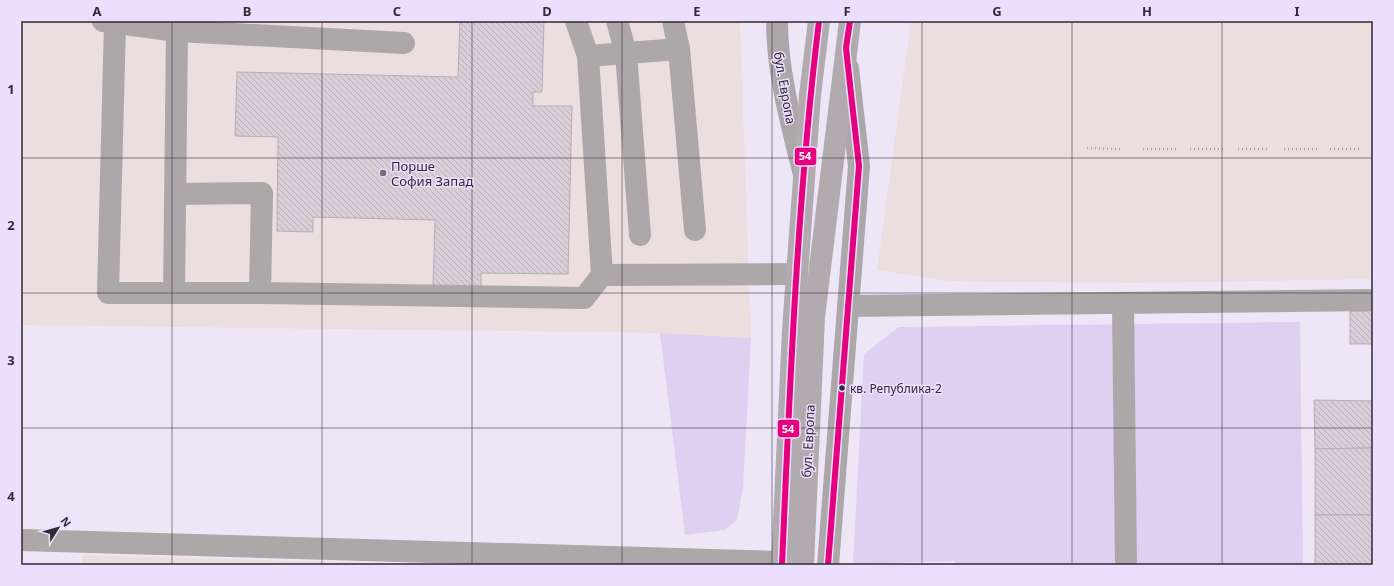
<svg xmlns="http://www.w3.org/2000/svg" width="1394" height="586" viewBox="0 0 1394 586" font-family="'Noto Sans',sans-serif">
<style>
.commercial{fill:#ecdede}
.green{fill:#ded0f1}
.building{fill:url(#building-back-hatch);stroke:#b5acb5}
.lines{fill:none;stroke-linecap:round;stroke-linejoin:round}
.path{stroke:#aaa5aa;stroke-width:2.5;stroke-dasharray:1 3;stroke-linecap:butt}
.minor{stroke:#aca7a8;stroke-width:22}
.major{stroke:#b1aaaf;stroke-width:22}
.bus-1-casing{stroke:#ecdffe;stroke-width:9}
.bus-1{stroke:#e5007d;stroke-width:6}
.grid{fill:none;stroke:#2f2a36;stroke-width:1;stroke-opacity:0.55}
.poi-dot{fill:#726c7a;stroke:#ecdffe;stroke-width:1.5}
.bus-dot{fill:#2f2a36;stroke:#ecdffe;stroke-width:1.5}
.labels{text-anchor:middle;dominant-baseline:central;stroke-width:3;stroke-linejoin:round;paint-order:stroke}
.bus-label{font-size:12px;fill:#2f2a36;stroke:#ecdffe;text-anchor:start}
.street-label{font-size:13px;fill:#2f2a36;stroke:#ecdffe}
.poi-label{font-size:13px;fill:#2f2a36;stroke:#ecdffe;text-anchor:start}
.line-badge{stroke:#ecdffe;stroke-width:1.5}
.badge-label{font-size:11px;text-anchor:middle;font-weight:bold;fill:#fff}
.neatline{fill:none;stroke:#2f2a36;stroke-width:1.5}
.grid-label{font-size:13px;text-anchor:middle;font-weight:bold;fill:#2f2a36}
</style>
<defs>
<pattern id="building-back-hatch" width="6" height="6" patternUnits="userSpaceOnUse"><rect width="6" height="6" fill="#d8ced8"/><path d="M-1 5l2 2M0 0l6 6M5-1l2 2" fill="none" stroke="#bab1ba"/></pattern>
</defs>
<rect width="100%" height="100%" fill="#ede6f7"/>
<g class="commercial">
<path d="M21,21h719l11,317 -91,-5 -639,-8z"/>
<path d="M911,21h462v258l-239,4 -185,-2 -72,-11z"/>
<path d="M82,555l356,10h-356z"/>
</g>
<g class="green">
<path d="M1300,322l3,243h-348v-4l-102,3 11,-210 35,-27z"/>
<path d="M660,333l91,5 -8,150 -6,32 -12,10 -40,5z"/>
</g>
<g class="building">
<path d="M460,21h84l-2,71h-9v14h39l-4,168 -87,-1v16l-48,-2 2,-67 -122,-3v15l-36,-1 1,-94 -43,-1 2,-64 221,5z"/>
<rect x="1350" y="311" width="23" height="33"/>
<path d="M1314,400l59,1v47l-58,1z"/>
<path d="M1371,448v67h-56v-66z"/>
<rect x="1315" y="515" width="58" height="50"/>
</g>
<g class="lines">
<g class="path">
<path d="M1087,148l36,1"/>
<path d="M1143,149h34"/>
<path d="M1190,149h33"/>
<path d="M1238,149h31"/>
<path d="M1284,149h35"/>
<path d="M1330,149h32"/>
</g>
<g class="minor">
<path d="M103,21l74,10 227,12"/>
<path d="M576,21l12,35"/>
<path d="M617,21l9,32 14,182"/>
<path d="M673,21l6,28"/>
<path d="M777,21c0,51 14,101 26,150"/>
<path d="M115,23l-7,270h152l324,5 18,-23 195,-1"/>
<path d="M176,194l86,-1 -2,100"/>
<path d="M602,275l-14,-219 91,-7 16,181"/>
<path d="M174,293l3,-262"/>
<path d="M1123,304l3,261"/>
<path d="M848,306l525,-6"/>
<path d="M21,540l761,22"/>
<path d="M828,565l31,-399 -11,-98"/>
</g>
<g class="major">
<path d="M782,565l11,-235 17,-235 9,-74"/>
<path d="M803,565l11,-248 36,-296"/>
</g>
<defs>
<g id="bus-1">
<path d="M782,565c8,-181 15,-364 37,-544"/>
<path d="M828,565l31,-399 -13,-118 4,-27"/>
</g>
</defs>
<use href="#bus-1" class="bus-1-casing"/>
<use href="#bus-1" class="bus-1"/>
</g>
<path class="grid" d="M172,21v544M322,21v544M472,21v544M622,21v544M772,21v544M922,21v544M1072,21v544M1222,21v544M21,158h1352M21,293h1352M21,428h1352"/>
<circle class="poi-dot" cx="383" cy="173" r="4"/>
<circle class="bus-dot" cx="842" cy="388" r="3.5"/>
<g class="labels">
<g class="bus-label">
<text x="850" y="388">кв. Република-2</text>
</g>
<g class="street-label">
<text transform="translate(785 88) rotate(80)">бул. Европа</text>
<text transform="translate(808 441) rotate(-87)">бул. Европа</text>
</g>
<g class="poi-label">
<text x="391" y="166">Порше<tspan x="391" dy="15">София Запад</tspan></text>
</g>
</g>
<g class="line-badge">
<rect x="794" y="147" width="23" height="19" rx="4" fill="#e5007d"/>
<rect x="777" y="419" width="23" height="19" rx="4" fill="#e5007d"/>
</g>
<g class="badge-label">
<text x="805" y="160">54</text>
<text x="788" y="433">54</text>
</g>
<rect width="1394" height="586" fill="none" stroke="#ecdffe" stroke-width="44"/>
<g transform="translate(58 528) rotate(53)" stroke="#ecdffe" stroke-width="3" paint-order="stroke">
<path d="M0-3L7 15L0 10L-7 15Z" fill="#2f2a36"/>
<text y="-6" font-size="11" font-weight="bold" text-anchor="middle" fill="#2f2a36">N</text>
</g>
<rect x="22" y="22" width="1350" height="542" class="neatline"/>
<g class="grid-label">
<text x="97" y="16">A</text>
<text x="247" y="16">B</text>
<text x="397" y="16">C</text>
<text x="547" y="16">D</text>
<text x="697" y="16">E</text>
<text x="847" y="16">F</text>
<text x="997" y="16">G</text>
<text x="1147" y="16">H</text>
<text x="1297" y="16">I</text>
<text x="11" y="94">1</text>
<text x="11" y="230">2</text>
<text x="11" y="365">3</text>
<text x="11" y="501">4</text>
</g>
</svg>
